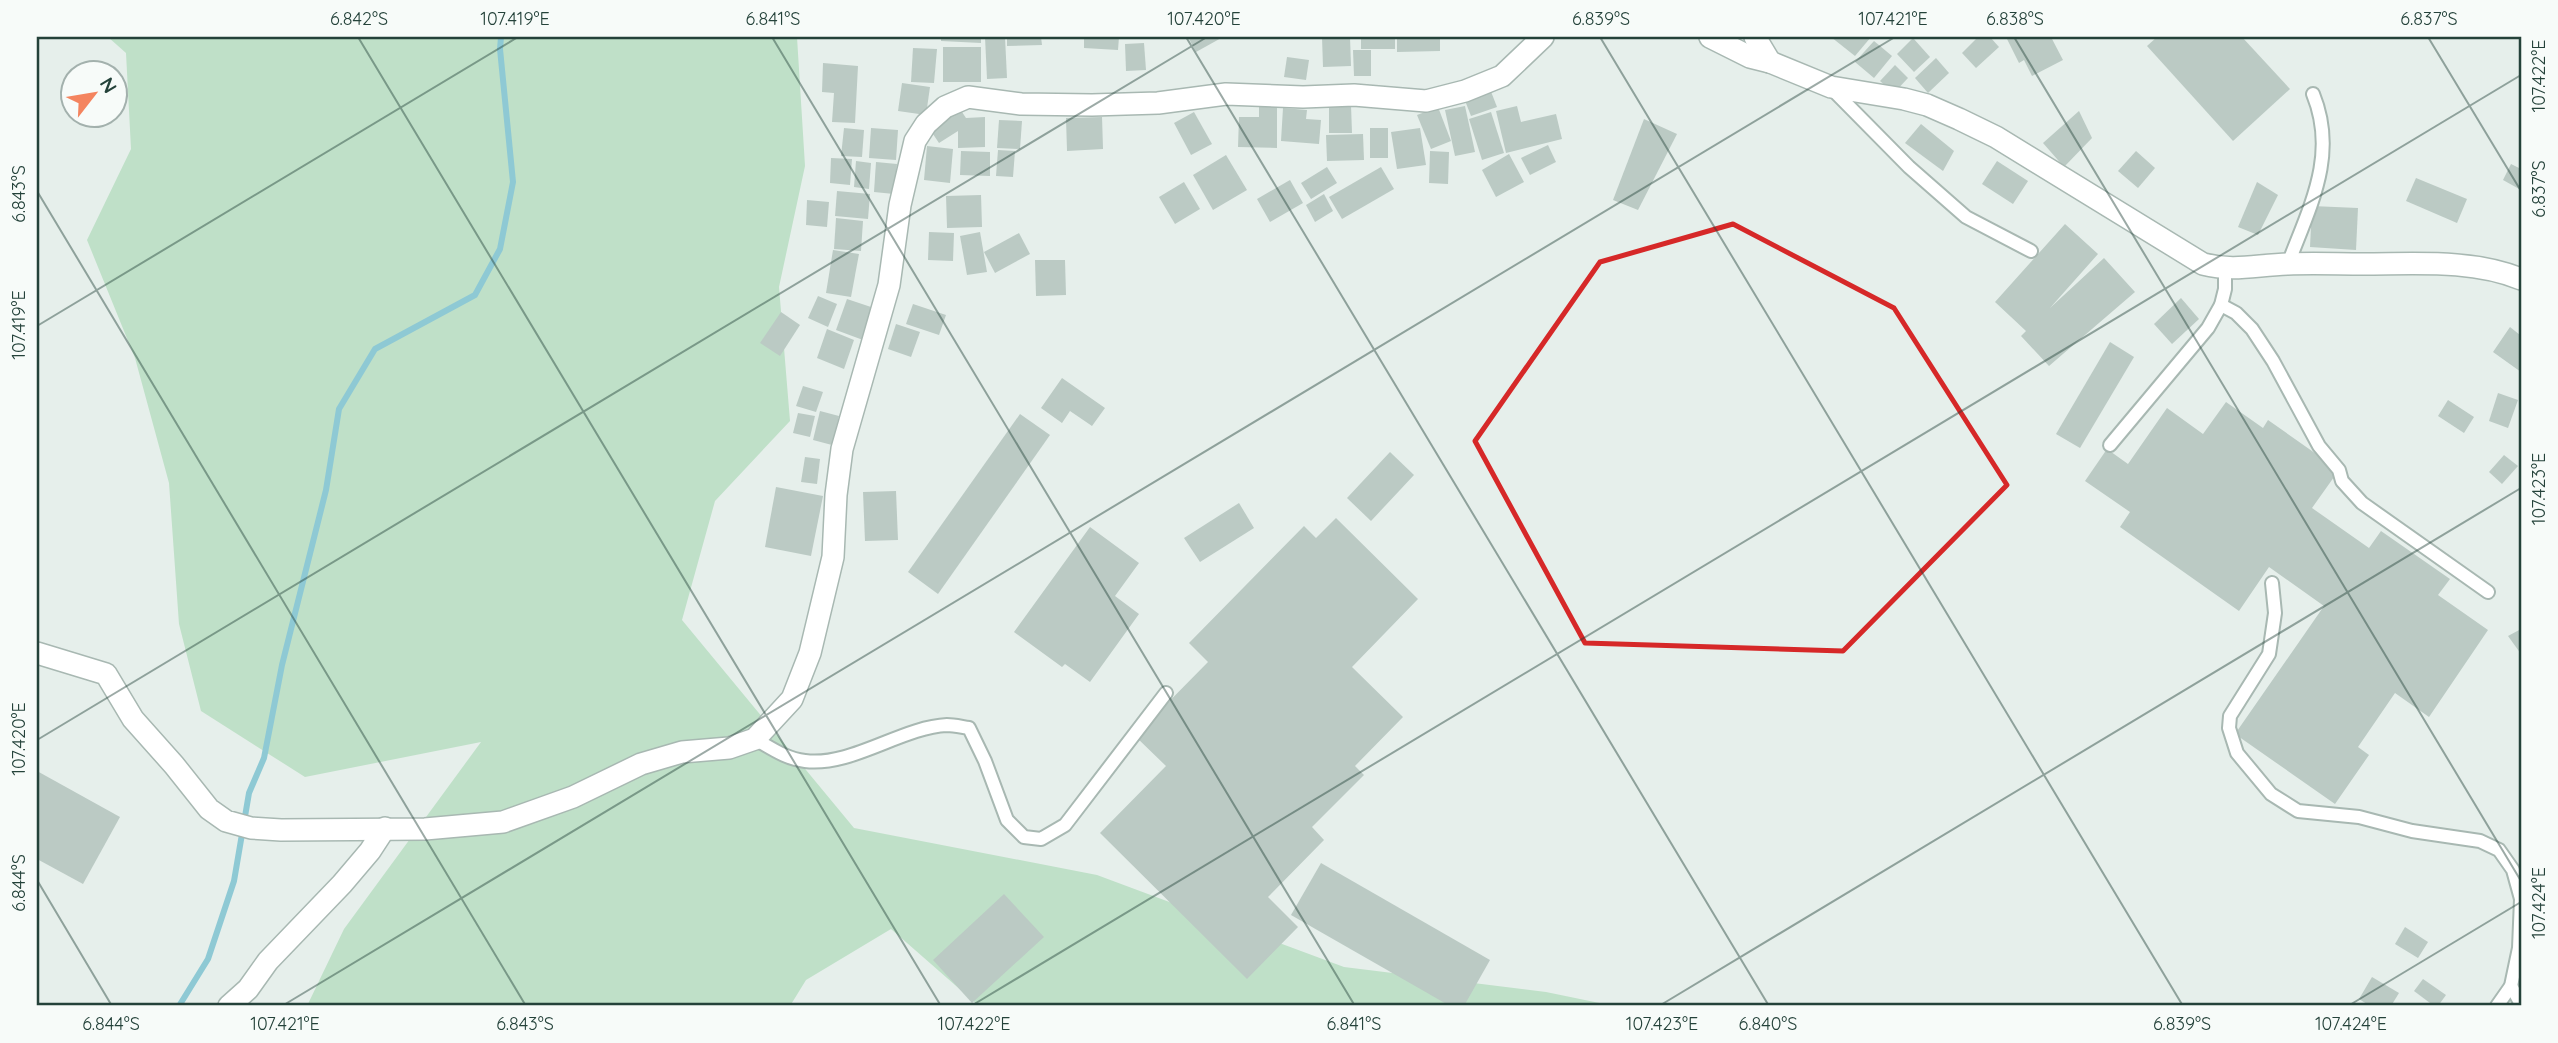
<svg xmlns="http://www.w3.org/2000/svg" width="2558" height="1043" viewBox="0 0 2558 1043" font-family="Quicksand,sans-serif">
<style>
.green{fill:#bfe0c8}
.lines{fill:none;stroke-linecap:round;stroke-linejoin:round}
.stream{stroke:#8ec9d4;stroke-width:6}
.building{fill:#bbcac4}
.service-casing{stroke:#a8b8b2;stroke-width:16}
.minor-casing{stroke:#a8b8b2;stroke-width:24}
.service{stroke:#fff;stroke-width:12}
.minor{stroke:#fff;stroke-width:21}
.marked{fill:none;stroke:#d62828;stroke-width:5;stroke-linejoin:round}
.ticks{fill:none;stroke:#24423a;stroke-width:2;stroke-opacity:0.45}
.neatline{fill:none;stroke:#24423a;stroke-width:2.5}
.ticks-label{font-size:18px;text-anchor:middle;fill:#24423a}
</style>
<rect width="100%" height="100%" fill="#e6efeb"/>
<path class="green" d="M108,37h689l8,129 -26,121 11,134 -75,80 -33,119 172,208 243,47 247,92 202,25 68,14h-635l-88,-77 -85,51 -16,26h-483l37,-77 137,-187 -176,35 -104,-66 -22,-87 -10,-141 -34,-125 -48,-118 44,-91 -5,-96z"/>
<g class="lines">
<path class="stream" d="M179,1006l29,-47 26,-78 15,-88 15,-35 18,-93 44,-175 13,-81 36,-60 100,-54 25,-46 13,-67 -13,-133 1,-12"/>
</g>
<g class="building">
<path d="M941,37h40v6l-40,-2z"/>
<path d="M985,37h20l2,41 -20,1z"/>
<path d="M1007,37h34l1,8 -35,1z"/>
<path d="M1084,37h35l-1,13 -34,-2z"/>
<path d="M1188,37h35l-27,15z"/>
<path d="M1322,37h28l1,29 -28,1z"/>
<rect x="1361" y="37" width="34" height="12"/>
<path d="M1397,37h43v14l-43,1z"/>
<path d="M1831,37h40l-16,19z"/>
<path d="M1978,37h12l9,10 -23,21 -14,-15z"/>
<path d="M2006,37h45l12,23 -31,16 -8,-16 -5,3z"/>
<path d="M2157,37h85l48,52 -57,52 -86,-95z"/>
<path d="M1913,38l17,19 -16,15 -17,-18z"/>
<path d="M1874,41l18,15 -18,22 -19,-16z"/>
<path d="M1144,43l2,27 -20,1 -1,-27z"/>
<rect x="943" y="47" width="38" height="35"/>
<path d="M913,48l24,1 -3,34 -23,-1z"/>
<path d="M1353,50h18v26h-17z"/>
<path d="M1287,57l22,3 -3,20 -22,-3z"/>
<path d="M1936,58l13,15 -21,20 -13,-15z"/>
<path d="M823,63l35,3 -3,57 -23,-1 2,-29 -12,-1z"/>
<path d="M1895,65l13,13 -14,15 -14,-12z"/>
<path d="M902,83l28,4 -4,28 -28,-4z"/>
<path d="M1490,89l7,18 -26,9 -7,-18z"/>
<path d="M1259,103l18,1v44l-39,-1 1,-30h20z"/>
<path d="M1329,105h22l1,28h-23z"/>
<path d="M1465,106l10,46 -20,4 -10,-46z"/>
<path d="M1517,106l4,16 35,-8 6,25 -56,14 -10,-42z"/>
<path d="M1438,107l13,34 -20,8 -14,-34z"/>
<path d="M1283,108l24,2 -1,9 15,1 -2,24 -38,-3z"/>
<path d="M960,109l6,9 19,-1v30l-27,1v-17l-19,12 -10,-15z"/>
<path d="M2079,111l13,27 -28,29 -21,-24z"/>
<path d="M1194,112l18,32 -21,11 -17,-32z"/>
<path d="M1491,112l13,41 -22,7 -13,-41z"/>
<path d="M1102,117l1,32 -36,2 -1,-33z"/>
<path d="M1644,119l33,15 -39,76 -25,-10z"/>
<path d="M999,120l23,1 -2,28 -23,-1z"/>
<path d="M1921,124l33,27 -11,20 -38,-28z"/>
<path d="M844,128l20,2 -2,27 -21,-1z"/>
<path d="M871,128l27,2 -2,30 -27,-2z"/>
<rect x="1370" y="128" width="18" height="30"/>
<path d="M1420,128l6,37 -29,4 -6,-37z"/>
<path d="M1363,134l1,26 -37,1 -1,-26z"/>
<path d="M1548,145l8,17 -26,13 -9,-17z"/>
<path d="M927,146l26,3 -3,34 -26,-3z"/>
<path d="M998,150l17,1 -2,26 -17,-1z"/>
<path d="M961,151l29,1v24l-30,-1z"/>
<path d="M1430,151l19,1 -1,32 -19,-1z"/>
<path d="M2136,151l19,17 -17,20 -20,-17z"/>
<path d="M1509,154l15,28 -28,15 -14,-27z"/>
<path d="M1226,155l21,35 -34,20 -20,-35z"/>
<path d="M831,158l21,1 -2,26 -20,-2z"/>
<path d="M856,161l15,2 -2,26 -15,-2z"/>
<path d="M1997,161l31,20 -15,23 -31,-20z"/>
<path d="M876,162l21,2 -3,30 -20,-2z"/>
<path d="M2511,164l10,5v21l-18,-10z"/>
<path d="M1327,167l10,16 -26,16 -10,-16z"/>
<path d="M1381,167l13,22 -52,30 -13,-22z"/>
<path d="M2416,178l51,21 -10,24 -51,-22z"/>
<path d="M1290,180l13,23 -33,19 -13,-23z"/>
<path d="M1184,182l16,27 -25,15 -16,-27z"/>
<path d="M2257,182l21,13 -20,40 -20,-8z"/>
<path d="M837,191l33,3 -2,25 -33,-3z"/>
<path d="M1324,194l9,17 -18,11 -9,-17z"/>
<path d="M981,195l1,32 -35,1 -1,-32z"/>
<path d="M807,200l22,2 -2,25 -21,-2z"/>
<path d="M2312,206l46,2 -2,42 -46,-3z"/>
<path d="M836,218l27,3 -2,30 -27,-2z"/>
<path d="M2065,224l33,30 -48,54 54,-50 31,34 -86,74 -28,-30 5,-5 -31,-29z"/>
<path d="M929,232l25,1 -1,28 -25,-1z"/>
<path d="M980,232l7,40 -20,3 -7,-39z"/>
<path d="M1019,233l11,21 -35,19 -11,-21z"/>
<path d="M833,250l26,4 -8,43 -25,-4z"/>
<path d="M1035,260h30l1,35 -30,1z"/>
<path d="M818,296l19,8 -9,23 -20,-9z"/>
<path d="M2181,298l18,21 -27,25 -18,-20z"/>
<path d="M847,299l27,9 -11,32 -27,-10z"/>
<path d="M913,304l33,11 -7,20 -33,-11z"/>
<path d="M781,312l19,13 -20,31 -20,-13z"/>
<path d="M896,324l24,8 -9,25 -23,-8z"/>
<path d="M2510,327l10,8 1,-3v40l-28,-20z"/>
<path d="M827,329l27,11 -10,29 -27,-11z"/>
<path d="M2110,342l24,15 -54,91 -24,-14z"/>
<path d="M1062,378l43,30 -13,18 -22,-15 -8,12 -21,-15z"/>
<path d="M803,386l20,6 -7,20 -20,-6z"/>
<path d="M2498,393l20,7 -10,28 -19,-7z"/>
<path d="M2448,400l26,17 -10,16 -26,-17z"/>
<path d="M2226,402l37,26 5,-8 71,50 -27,38 57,40 12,-17 69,48 -12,16 50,35 -59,87 -34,-24 -37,54 11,8 -34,49 -100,-70 89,-128 -55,-39 -30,44 -119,-84 10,-15 -45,-31 22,-32 21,15 39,-56 36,26z"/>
<path d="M820,411l19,5 -7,29 -19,-5z"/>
<path d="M798,413l17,3 -5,21 -17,-4z"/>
<path d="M1020,414l30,21 -112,159 -30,-22z"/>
<path d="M1390,452l24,23 -43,46 -24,-23z"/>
<path d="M2504,455l14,11 -16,18 -13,-12z"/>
<path d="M805,457l15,2 -3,25 -16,-2z"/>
<path d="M776,487l47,9 -12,60 -46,-9z"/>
<path d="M896,491l2,49 -33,1 -2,-49z"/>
<path d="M1239,503l15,25 -54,34 -16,-24z"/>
<path d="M1336,518l82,81 -66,68 51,50 -48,49 9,9 -52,52 12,13 -56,57 30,30 -51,52 -147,-146 66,-67 -31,-30 73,-74 -19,-19 115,-117 12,12z"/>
<path d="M1090,527l49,36 -24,33 24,18 -49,68 -25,-18 -3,3 -48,-35z"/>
<path d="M2521,629v25l-13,-18z"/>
<path d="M37,771l83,46 -37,67 -46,-25z"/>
<path d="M1321,863l169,97 -26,46h-14l-159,-91z"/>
<path d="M1004,894l40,43 -72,66 -39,-43z"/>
<path d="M2405,927l23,15 -10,16 -23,-14z"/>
<path d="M2372,977l27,16 -8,13h-21l-11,-7z"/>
<path d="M2423,979l23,16 -8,11h-4l-20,-15z"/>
</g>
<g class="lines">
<defs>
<g id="service">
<path d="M1831,88l78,79 57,50 65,34"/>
<path d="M2288,264c22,-58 50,-109 25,-170"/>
<path d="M2221,305l15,8 16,16 21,32 46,85 20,24 3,11 20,22 126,89"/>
<path d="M2110,445l98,-117 13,-23 4,-16v-19"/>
<path d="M2272,583l3,30 -6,41 -39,62 -1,12 8,25 34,41 27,17 61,6 53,14 68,10 19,9 14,20 8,29 -2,49 -8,38 -14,20"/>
<path d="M755,739c16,9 31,20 50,22 46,6 97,-34 142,-36 7,0 15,2 22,3l16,33 22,59 17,17 17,2 24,-14 101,-132"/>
<path d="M2511,986l10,18"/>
</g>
<g id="minor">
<path d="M1710,37l40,20 20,5 61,25 73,12 23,6 32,14 37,18 207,127c32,8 52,1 85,0 24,-1 50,0 75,0 52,0 109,-5 158,15"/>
<path d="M1755,37l15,25"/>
<path d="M37,653l69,21 27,45 41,46 35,44 17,12 25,7 30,2 144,-1 78,-7 70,-25 68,-33 41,-12 47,-4 26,-9 37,-40 18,-46 23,-96 3,-62 6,-46 47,-164 11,-80 15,-64 11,-17 19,-17 23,-10 53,7 71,1 66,-2 68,-9 77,3 51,-2 72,6 39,-10 37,-15 41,-39"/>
<path d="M229,1006l19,-17 20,-28 74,-77 28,-33 15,-23"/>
</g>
</defs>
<use href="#service" class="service-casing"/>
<use href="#minor" class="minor-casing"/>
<use href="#service" class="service"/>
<use href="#minor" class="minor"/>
</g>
<path class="marked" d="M1733,224l161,84 113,177 -164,166 -258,-8 -110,-202 125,-179z"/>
<path class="ticks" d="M358,37l583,969M772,37l583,969M1186,37l583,969M1600,37l583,969M2014,37l507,844M2428,37l93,154M37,191l489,815M37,326l481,-289M37,740l1170,-703M37,880l75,126M282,1006l1613,-969M971,1006l1550,-931M1659,1006l862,-518M2348,1006l173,-104"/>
<rect width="2558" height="1043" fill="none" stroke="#f7fbf9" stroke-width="77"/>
<g transform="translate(94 94) rotate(59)"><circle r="33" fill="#f7fbf9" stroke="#a3b1ad" stroke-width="2"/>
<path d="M0-5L12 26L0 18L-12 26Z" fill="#f4845f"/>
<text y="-10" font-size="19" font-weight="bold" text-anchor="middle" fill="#24423a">N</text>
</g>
<rect x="38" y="38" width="2482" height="966" class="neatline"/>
<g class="ticks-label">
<text x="359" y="25">6.842°S</text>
<text x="515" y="25">107.419°E</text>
<text x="773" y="25">6.841°S</text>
<text x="1204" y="25">107.420°E</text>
<text x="1601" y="25">6.839°S</text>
<text x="1893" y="25">107.421°E</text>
<text x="2015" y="25">6.838°S</text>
<text x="2429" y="25">6.837°S</text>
<text transform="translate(2539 76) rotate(-90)" y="6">107.422°E</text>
<text transform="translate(2539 189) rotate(-90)" y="6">6.837°S</text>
<text transform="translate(19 194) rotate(-90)" y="6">6.843°S</text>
<text transform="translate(19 325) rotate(-90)" y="6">107.419°E</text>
<text transform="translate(2539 489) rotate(-90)" y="6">107.423°E</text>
<text transform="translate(19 739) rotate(-90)" y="6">107.420°E</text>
<text transform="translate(19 883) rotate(-90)" y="6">6.844°S</text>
<text transform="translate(2539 903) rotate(-90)" y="6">107.424°E</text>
<text x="111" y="1030">6.844°S</text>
<text x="285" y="1030">107.421°E</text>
<text x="525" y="1030">6.843°S</text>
<text x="974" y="1030">107.422°E</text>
<text x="1354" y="1030">6.841°S</text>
<text x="1662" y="1030">107.423°E</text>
<text x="1768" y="1030">6.840°S</text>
<text x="2182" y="1030">6.839°S</text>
<text x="2351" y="1030">107.424°E</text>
</g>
</svg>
